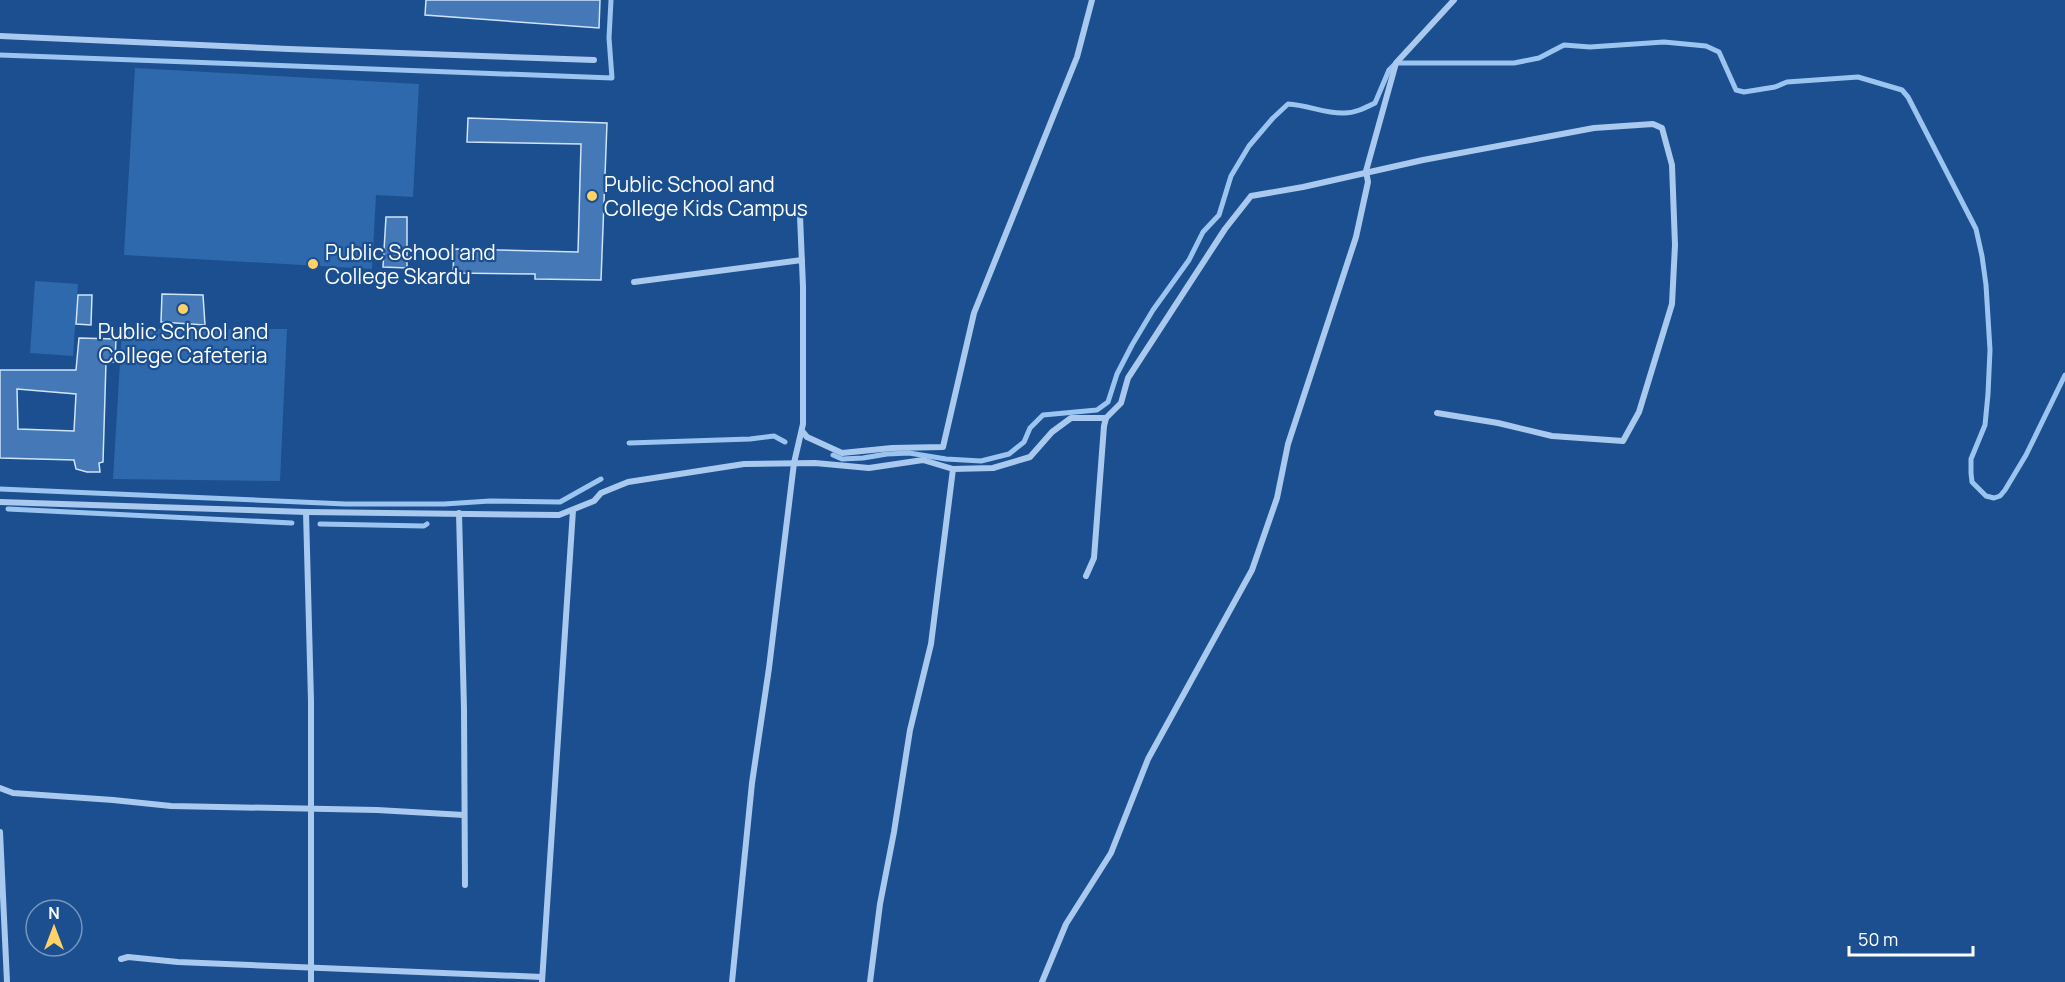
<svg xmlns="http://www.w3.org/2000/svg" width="2065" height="982" viewBox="0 0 2065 982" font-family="Manrope,sans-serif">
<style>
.green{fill:#2e69ad}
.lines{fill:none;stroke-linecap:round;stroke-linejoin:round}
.stream{stroke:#9cc4f0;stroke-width:5}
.building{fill:#4478b7;stroke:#cfe3fa;stroke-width:1.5;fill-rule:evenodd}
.street{stroke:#a9c9ee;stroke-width:6}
.poi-dot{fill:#ffd166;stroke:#1b4f8f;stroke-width:2}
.labels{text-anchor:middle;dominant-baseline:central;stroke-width:4.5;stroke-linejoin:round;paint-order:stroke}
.poi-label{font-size:21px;fill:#fff;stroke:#1b4f8f;text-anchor:start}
</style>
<rect width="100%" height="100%" fill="#1b4f8f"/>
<g class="green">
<path d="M135,68l284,16 -6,113 -37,-2 -4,74 -248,-14z"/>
<path d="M35,281l43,3 -5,72 -43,-3z"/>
<path d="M122,329h165l-7,152 -167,-2z"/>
</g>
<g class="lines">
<g class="stream">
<path d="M0,55l612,23 -3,-40 2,-38"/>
<path d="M629,443l121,-4 24,-3 11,6"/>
<path d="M833,455l9,4 21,-1 24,-4 22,-1 37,6 35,2 28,-7 15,-12 6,-14 13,-13 54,-5 11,-8 9,-28 15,-29 21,-35 36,-50 14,-28 16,-17 12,-39 18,-30 24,-28 15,-14c19,1 36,9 54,9 11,1 23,-5 33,-10l14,-33 7,-7h118l25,-5 25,-13 26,2 74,-5 42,4 13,6 17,38 8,2 31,-5 12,-5 71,-5 44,13 6,7 68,132 6,27 4,29 4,65 -2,44 -3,31 -14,34v14l1,9 14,14 8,2 6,-2 5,-6 21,-35 39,-80"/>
<path d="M0,489l346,15h98l46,-3 70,1 41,-23"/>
<path d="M8,509l284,14"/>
<path d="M320,524l104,2 3,-2"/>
</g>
</g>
<g class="building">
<path d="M426,0h174l-1,28 -174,-13z"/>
<path d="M468,118l139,5 -6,157 -66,-1v-5l-82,-1 1,-24 124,3 3,-108 -114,-2z"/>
<path d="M386,217h21v51l-24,-1z"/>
<path d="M162,294l41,1 2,30 -44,-3z"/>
<path d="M78,295h14l-1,30 -15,-1z"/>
<path d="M79,338l37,1 -1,23h-9l-3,100 -4,1 1,9h-13l-11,-3 -2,-9 -74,-2v-88h76zM17,389l59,5 -2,37 -56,-2z"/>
</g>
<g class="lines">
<g class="street">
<path d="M0,36l289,13 305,11"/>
<path d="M634,282l168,-22"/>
<path d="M802,431l5,6 35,16 50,-5 51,-1 31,-134 103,-256 15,-57"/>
<path d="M0,502l306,10 253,3 35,-14 7,-8 27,-11 116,-18 71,-1 54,5 54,-8 30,9 40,-1 37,-11 22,-25 19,-14h35"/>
<path d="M306,512l5,189v281"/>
<path d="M459,513l5,196 1,176"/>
<path d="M1086,576l8,-18 10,-132 2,-8 15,-15 7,-25 97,-149 26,-33 52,-9 120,-27 171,-32 59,-4 9,4 10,37 3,80 -3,59 -33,108 -16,29 -71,-5 -54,-13 -61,-10"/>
<path d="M0,788l13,5 100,7 58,6 206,4 87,5"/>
<path d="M0,832l7,150"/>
<path d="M121,959l7,-2 50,5 364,15"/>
<path d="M542,982l31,-472"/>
<path d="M732,982l20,-199 17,-115 25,-205 9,-39v-137l-3,-71"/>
<path d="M870,982l10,-78 14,-72 16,-102 21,-86 22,-175"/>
<path d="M1042,982l24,-58 45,-71 37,-94 104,-189 25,-72 11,-54 68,-207 12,-55 -2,-11 30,-108 58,-63"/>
</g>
</g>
<g class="poi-dot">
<circle cx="592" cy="196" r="6"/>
<circle cx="313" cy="264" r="6"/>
<circle cx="183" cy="309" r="6"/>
</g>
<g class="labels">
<g class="poi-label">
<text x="604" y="184">Public School and<tspan x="604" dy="24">College Kids Campus</tspan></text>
<text x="325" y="252">Public School and<tspan x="325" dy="24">College Skardu</tspan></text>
<text x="183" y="331" text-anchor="middle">Public School and<tspan x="183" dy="24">College Cafeteria</tspan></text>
</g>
</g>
<g transform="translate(54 928)"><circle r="28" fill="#1b4f8f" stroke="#7695bc" stroke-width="1.5"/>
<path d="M0-4.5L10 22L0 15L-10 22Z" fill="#ffd166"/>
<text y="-9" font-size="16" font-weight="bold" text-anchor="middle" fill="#ffffff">N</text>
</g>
<path d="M1849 946v9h124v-9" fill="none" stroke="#ffffff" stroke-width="3"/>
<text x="1858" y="946" font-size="18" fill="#ffffff" stroke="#1b4f8f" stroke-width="4.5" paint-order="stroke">50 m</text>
</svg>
